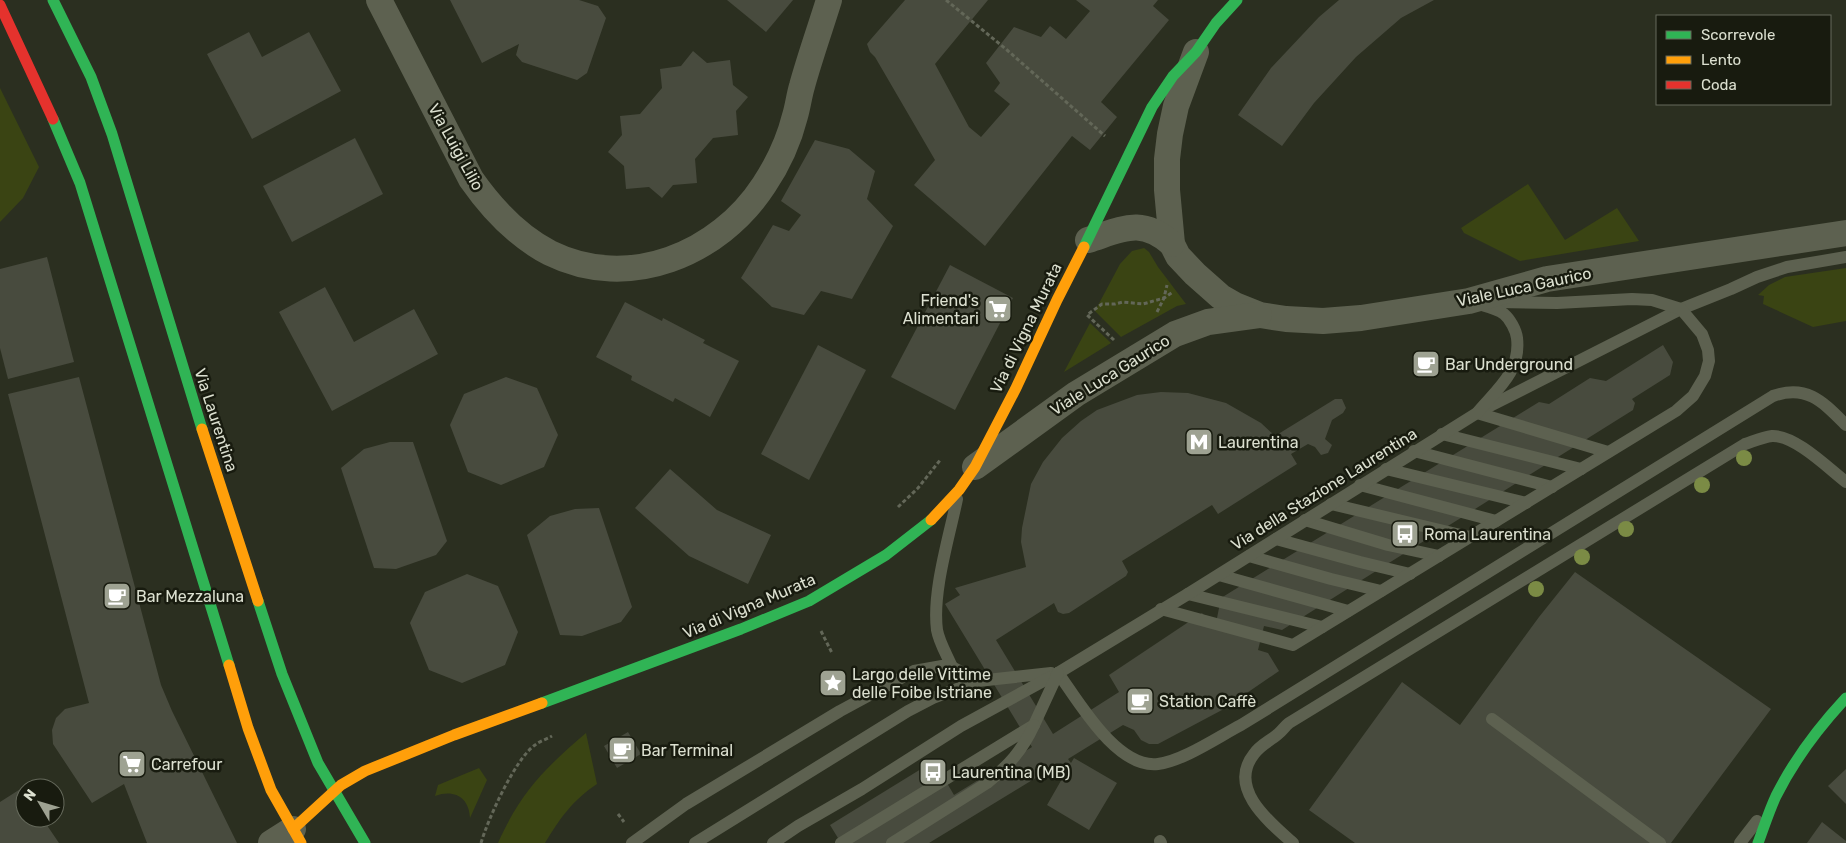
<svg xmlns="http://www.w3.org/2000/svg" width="1846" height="843" viewBox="0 0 1846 843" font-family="Rubik,sans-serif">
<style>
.green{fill:#3a4413}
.building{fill:#484b3e}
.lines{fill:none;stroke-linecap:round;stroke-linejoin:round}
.path{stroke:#636758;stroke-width:3;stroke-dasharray:4 2.5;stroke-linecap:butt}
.lane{stroke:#5d6150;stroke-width:12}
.street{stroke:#5d6150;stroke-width:26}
.fast{stroke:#30b455;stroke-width:11}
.slow{stroke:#ff9f0a;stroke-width:11}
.jam{stroke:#e5322d;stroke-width:11}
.tree{fill:#7b8b45}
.labels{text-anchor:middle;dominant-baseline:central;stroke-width:5;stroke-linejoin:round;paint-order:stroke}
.street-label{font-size:16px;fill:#dce0d0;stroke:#181b0f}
.poi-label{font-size:16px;fill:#dce0d0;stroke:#181b0f;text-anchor:start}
</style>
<rect width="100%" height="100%" fill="#2b2f20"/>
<g class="green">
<path d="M0,88l39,79 -16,31 -23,24z"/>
<path d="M1528,184l37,56 52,-32 22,33 -119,20 -56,-28 -3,-5z"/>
<path d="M1144,248l5,4 9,15 28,37 -9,2 -56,31 -26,-26 25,-47 12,-13z"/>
<path d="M1846,268v53l-33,6 -50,-23 1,-8 -6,-1 11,-10 16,-8z"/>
<path d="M1090,323l21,20 -47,29z"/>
<path d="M586,733l11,51c-24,16 -37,34 -52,59h-47c22,-50 47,-75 88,-110z"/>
<path d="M479,768l8,12 -17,38c-1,-21 -16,-29 -35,-22l3,-11z"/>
</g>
<g class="building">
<path d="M450,0h129l19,6 8,12 -19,55 -10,7 -55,-18 -6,-7 3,-11 -37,19z"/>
<path d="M727,0h66l-27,32z"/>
<path d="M905,0h83l-53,64 34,63 12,10 29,-33 -16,-13 6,-8 -14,-20 28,-36 27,10 9,-11 16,13 24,-28 -14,-11h82l-5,6 16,14 -68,82 16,15 -27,33 -18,-14 -87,110 -71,-61 21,-25 -60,-103 -5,-5 -3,-8 4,-5z"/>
<path d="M1339,0h95l-33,18 -45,39 -42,46 -32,43 -44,-31 33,-47 48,-51z"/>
<path d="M249,32l13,25 47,-25 32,59 -89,48 -45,-85z"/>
<path d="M693,51l14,12 23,-3 3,25 15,12 -12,14 2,24 -25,3 -18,21 2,24 -24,2 -11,13 -13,-11 -23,2 -2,-23 -16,-14 14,-17 -2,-19 20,-2 22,-26 -2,-19 21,-3z"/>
<path d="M355,138l28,56 -91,48 -29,-56z"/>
<path d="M815,140l34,9 26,22 -8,28 26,27 -41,73 -31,-8 -17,24 -32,-8 -31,-29 32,-53 16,6 12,-16 -20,-14z"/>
<path d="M47,257l27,105 -66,17 -8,-31v-79z"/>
<path d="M950,265l63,33 -58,112 -64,-33z"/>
<path d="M325,287l29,55 60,-33 24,45 -106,57 -53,-99z"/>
<path d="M625,302l37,19 1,-3 42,22 -2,3 36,18 -29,56 -35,-19 -2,4 -42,-22 1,-4 -36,-19z"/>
<path d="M818,345l48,25 -57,110 -48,-26z"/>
<path d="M1663,345l10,17 -3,13 -38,24 3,4 -2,7 -351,220 -18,-4 -6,24 10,3 11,18 -57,39 -64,34h-9l-8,-4 -7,-10 -11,-5 -55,34 3,4 3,-5 43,25 -28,47 -42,-25 23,-40 -19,12 -4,-6 -118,72h-88l-11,-18 104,-64 20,34 78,-48 -87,-143 15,-9 -5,-7 71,-21 -5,-25 1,-14 9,-44 12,-22 19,-24 19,-17 16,-11 40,-15 24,-3 27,1 38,10 35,20 14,13 60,-37h7l4,9 -3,5 -11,7 -7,19 7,6 -4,8 -7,2 -6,-8 -7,-3 -17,10 6,10 -79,50 -6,-9 -90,56 6,11 -2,4 -57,37 -6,1 -5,-2 -4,-9 -58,37 57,94 66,-42 -10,-17 93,-62 13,15 6,-30 318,-196 10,2 41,-26 16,3z"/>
<path d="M79,377l82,308 11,26 65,132h-90l-23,-59 -32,19 -39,-59 -1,-14 4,-12 9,-9 24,-6 -81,-309z"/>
<path d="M506,377l31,11 21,47 -14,32 -43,18 -33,-13 -18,-47 14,-31z"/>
<path d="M390,442h23l34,99 -11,14 -40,14 -22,-1 -33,-100 23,-19z"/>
<path d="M670,469l47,41 54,25 -23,49 -59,-28 -54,-48z"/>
<path d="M599,508l33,99 -11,15 -39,14 -22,-1 -33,-100 23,-19 25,-7z"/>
<path d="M1575,572l196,137 -100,134h-316l-46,-33 93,-128 58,43 79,-108z"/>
<path d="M467,574l31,12 20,46 -13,33 -43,18 -33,-13 -19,-47 15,-31z"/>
<path d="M628,732l13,22 -24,14 -13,-22z"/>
<path d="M1846,769v35l-18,-18z"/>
<path d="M22,788l3,4v26h17l17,25h-59v-41z"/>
<path d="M1822,822l24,19v2h-39z"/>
</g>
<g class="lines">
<g class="path">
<path d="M946,0l61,50 98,86"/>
<path d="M1157,312l7,-14 3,-13"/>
<path d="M1114,340l-27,-25 15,-11h13l8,-2 20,2 21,-6 9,-6"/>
<path d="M898,507l20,-19 23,-29"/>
<path d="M821,631l11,22"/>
<path d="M618,814l6,8"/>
<path d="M481,843c7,-24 34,-84 54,-98 5,-4 12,-6 17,-9"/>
</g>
<g class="lane">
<path d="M1484,409l197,-100 50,-20 26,-12 30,-10 59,-10"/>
<path d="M1477,413l131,39"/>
<path d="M1442,434l139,35"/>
<path d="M1414,451l138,36"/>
<path d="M1386,469l140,34"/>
<path d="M1360,485l136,36"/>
<path d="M1331,504l138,33"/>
<path d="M1305,520l83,25 51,11"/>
<path d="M1276,539l84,23 50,12"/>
<path d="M1249,556l82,23 50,12"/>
<path d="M1219,575l129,36"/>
<path d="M1188,594l134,33"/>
<path d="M1161,609l132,36 383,-234 17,-15 12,-20 4,-15 -1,-11 -6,-16 -21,-25 -29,-9 -20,-1 -75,4 -59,-1"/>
<path d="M952,667c-5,-12 -13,-25 -15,-37 -5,-38 12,-92 20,-131"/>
<path d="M1058,673c21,29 59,96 100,91 25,-3 60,-27 83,-39l532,-329c34,-12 50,6 73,29"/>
<path d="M1492,719l168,124"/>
<path d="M1160,841l1,2"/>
<path d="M632,843l54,-39 154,-93 74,-40 28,-5 10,1 26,14"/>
<path d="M695,843l213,-132 25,-13 45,-17 73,-8"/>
<path d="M773,843l25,-17 64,-37 99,-63 97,-53 130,-79 289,-181c20,-24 44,-41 40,-75 -1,-8 -7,-19 -13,-24 -8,-6 -20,-8 -29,-11"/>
<path d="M841,843l193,-118 24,-52"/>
<path d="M892,843l95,-60c22,-18 35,-32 47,-58"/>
<path d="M1293,843c-24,-21 -66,-55 -39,-89 6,-9 16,-13 24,-20 4,-3 7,-8 11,-11l456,-279c9,-3 18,-7 27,-8 23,-1 56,32 74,46"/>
<path d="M1740,843l17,-22"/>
</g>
<g class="street">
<path d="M379,0l92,179c21,30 46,57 79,74 79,39 169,1 214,-68 14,-21 25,-45 31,-69 3,-10 4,-20 7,-30 8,-29 18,-57 27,-86"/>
<path d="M1196,52l-20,54 -6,28 -3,25v31l5,54 6,12 17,18 26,23 14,8 25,10 26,4 37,2 38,-3 108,-17 78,-22 299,-46"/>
<path d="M1088,240c35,-11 53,-23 84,4"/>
<path d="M975,467l101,-73 99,-60 33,-12 51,-7"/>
<path d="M271,843l22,-14"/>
</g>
<g class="fast">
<path d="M53,0l38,77 21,57 90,295"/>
<path d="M53,119l27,64 149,482"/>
<path d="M1084,247l68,-140 21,-31 23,-24 20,-29 21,-23"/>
<path d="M258,601l24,73 36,89 47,80"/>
<path d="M542,703l199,-74 68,-28 77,-46 45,-35"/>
<path d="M1758,843c6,-16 11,-32 18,-47 18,-36 43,-69 70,-98"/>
</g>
<g class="slow">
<path d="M202,429l56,172"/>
<path d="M931,520l28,-30 16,-23 41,-79 41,-88 27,-53"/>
<path d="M229,665l19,63 23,62 30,53"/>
<path d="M293,829l48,-44 24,-14 89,-36 88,-32"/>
</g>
<path class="jam" d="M0,5l53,114"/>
</g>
<g class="tree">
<circle cx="1744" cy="458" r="8"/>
<circle cx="1702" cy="485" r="8"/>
<circle cx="1626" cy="529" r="8"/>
<circle cx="1582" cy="557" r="8"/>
<circle cx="1536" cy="589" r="8"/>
</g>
<defs>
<symbol id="supermarket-square" viewBox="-11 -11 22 22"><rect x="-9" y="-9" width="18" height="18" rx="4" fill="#9ea292" stroke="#181b0f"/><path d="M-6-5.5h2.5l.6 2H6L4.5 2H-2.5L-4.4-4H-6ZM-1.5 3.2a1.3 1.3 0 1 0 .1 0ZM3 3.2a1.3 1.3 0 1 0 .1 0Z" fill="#fff"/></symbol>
<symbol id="cafe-square" viewBox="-11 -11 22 22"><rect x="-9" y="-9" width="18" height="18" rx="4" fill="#9ea292" stroke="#181b0f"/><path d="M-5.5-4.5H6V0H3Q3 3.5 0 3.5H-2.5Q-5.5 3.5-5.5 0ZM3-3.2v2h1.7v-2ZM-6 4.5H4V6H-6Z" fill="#fff"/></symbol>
<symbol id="metro-square" viewBox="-11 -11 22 22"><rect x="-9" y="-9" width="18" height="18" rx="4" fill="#9ea292" stroke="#181b0f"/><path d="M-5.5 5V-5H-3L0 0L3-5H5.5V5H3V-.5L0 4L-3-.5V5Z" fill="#fff"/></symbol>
<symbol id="bus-square" viewBox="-11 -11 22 22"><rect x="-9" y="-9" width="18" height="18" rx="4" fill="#9ea292" stroke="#181b0f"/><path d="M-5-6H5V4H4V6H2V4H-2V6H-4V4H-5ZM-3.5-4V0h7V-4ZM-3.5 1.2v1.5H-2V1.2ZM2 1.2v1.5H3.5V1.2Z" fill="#fff"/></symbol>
<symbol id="sight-square" viewBox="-11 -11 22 22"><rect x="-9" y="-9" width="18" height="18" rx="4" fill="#9ea292" stroke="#181b0f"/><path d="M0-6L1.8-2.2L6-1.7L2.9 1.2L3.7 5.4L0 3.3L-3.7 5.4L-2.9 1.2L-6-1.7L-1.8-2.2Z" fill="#fff"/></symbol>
</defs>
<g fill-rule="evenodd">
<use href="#supermarket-square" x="982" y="293" width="32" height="32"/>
<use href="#cafe-square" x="1410" y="348" width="32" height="32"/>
<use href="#metro-square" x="1183" y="426" width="32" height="32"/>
<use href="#bus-square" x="1389" y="518" width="32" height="32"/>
<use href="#cafe-square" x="101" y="580" width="32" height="32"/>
<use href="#sight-square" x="817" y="667" width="32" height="32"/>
<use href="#cafe-square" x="1124" y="685" width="32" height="32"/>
<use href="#cafe-square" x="606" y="734" width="32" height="32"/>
<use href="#supermarket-square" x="116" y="748" width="32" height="32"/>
<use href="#bus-square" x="917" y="756" width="32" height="32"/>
</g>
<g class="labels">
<g class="street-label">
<text transform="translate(456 147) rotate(61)">Via Luigi Lilio</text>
<text transform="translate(1524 287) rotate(-12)">Viale Luca Gaurico</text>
<text transform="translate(1026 328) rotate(-64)">Via di Vigna Murata</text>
<text transform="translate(1110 375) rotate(-32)">Viale Luca Gaurico</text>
<text transform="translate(216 420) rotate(72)">Via Laurentina</text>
<text transform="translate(1324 489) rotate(-32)">Via della Stazione Laurentina</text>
<text transform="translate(749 606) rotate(-23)">Via di Vigna Murata</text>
</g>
<g class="poi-label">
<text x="979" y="300" text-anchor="end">Friend's<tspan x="979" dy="18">Alimentari</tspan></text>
<text x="1445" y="364">Bar Underground</text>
<text x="1218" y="442">Laurentina</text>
<text x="1424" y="534">Roma Laurentina</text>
<text x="136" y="596">Bar Mezzaluna</text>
<text x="852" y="674">Largo delle Vittime<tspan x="852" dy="18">delle Foibe Istriane</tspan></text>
<text x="1159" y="701">Station Caffè</text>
<text x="641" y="750">Bar Terminal</text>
<text x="151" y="764">Carrefour</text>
<text x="952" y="772">Laurentina (MB)</text>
</g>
</g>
<rect x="1656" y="15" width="175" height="90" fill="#181b0f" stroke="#666a5c"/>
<rect x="1666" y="31" width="25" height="8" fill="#30b455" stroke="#666a5c"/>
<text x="1701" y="40" font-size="15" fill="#dce0d0">Scorrevole</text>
<rect x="1666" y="56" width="25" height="8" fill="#ff9f0a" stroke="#666a5c"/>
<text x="1701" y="65" font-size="15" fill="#dce0d0">Lento</text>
<rect x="1666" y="81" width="25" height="8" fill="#e5322d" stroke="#666a5c"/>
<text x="1701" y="90" font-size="15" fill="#dce0d0">Coda</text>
<g transform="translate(40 803) rotate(308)"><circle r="24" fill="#181b0f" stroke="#666a5c"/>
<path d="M0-4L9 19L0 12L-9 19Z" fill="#9ea292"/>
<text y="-8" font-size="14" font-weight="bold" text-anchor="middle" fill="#dce0d0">N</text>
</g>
</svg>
